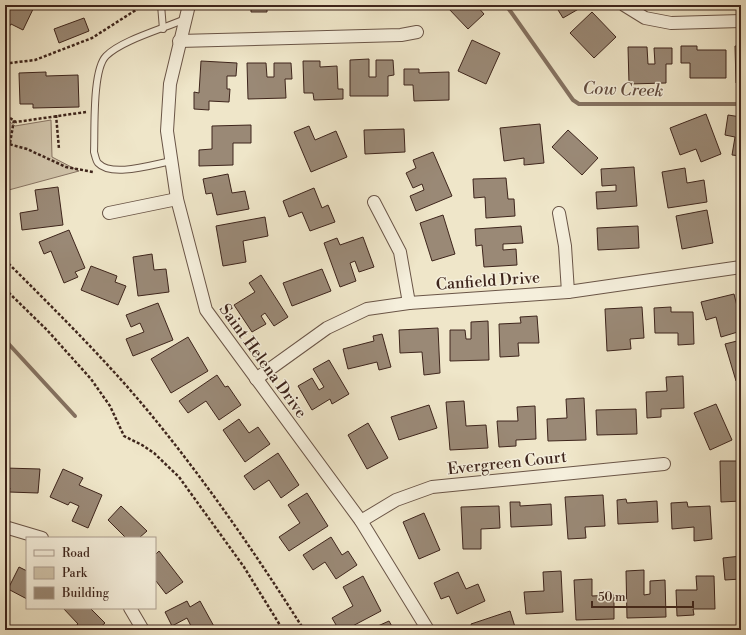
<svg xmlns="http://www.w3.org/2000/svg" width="746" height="635" viewBox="0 0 746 635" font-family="'Libre Bodoni',serif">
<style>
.green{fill:#d1c5ac;stroke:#887564}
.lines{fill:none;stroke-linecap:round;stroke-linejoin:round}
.stream{stroke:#847160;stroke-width:4}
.building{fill:#9a8976;stroke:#3e251c}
.service-casing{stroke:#6a5547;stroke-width:8}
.minor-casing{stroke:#6a5547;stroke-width:14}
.path{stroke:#3e251c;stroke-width:2.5;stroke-dasharray:3 2;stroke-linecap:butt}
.service{stroke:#f5efdc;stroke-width:6}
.minor{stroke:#f5efdc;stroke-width:12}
.labels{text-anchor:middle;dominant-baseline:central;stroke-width:3;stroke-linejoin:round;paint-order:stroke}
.street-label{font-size:16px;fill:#3e251c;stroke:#f5efdc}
.water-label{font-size:17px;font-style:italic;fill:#614b3e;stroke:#f5efdc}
</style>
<rect width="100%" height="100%" fill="#efe6c9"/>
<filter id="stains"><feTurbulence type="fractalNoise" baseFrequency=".005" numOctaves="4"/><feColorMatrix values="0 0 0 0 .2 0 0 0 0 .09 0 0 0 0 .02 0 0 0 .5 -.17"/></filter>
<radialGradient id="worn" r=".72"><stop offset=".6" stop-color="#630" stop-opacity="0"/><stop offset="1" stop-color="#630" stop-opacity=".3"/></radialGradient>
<path class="green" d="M51,120l1,37 27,14 -74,20v-69h5l5,4z"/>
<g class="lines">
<g class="stream">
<path d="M506,5l67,95 6,4h162"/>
<path d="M5,340l70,76"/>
</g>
</g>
<g class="building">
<path d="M5,5h30l-12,25 -12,-6 -2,3 -4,-2z"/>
<path d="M223,5h44v7h-16v-4l-28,1z"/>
<rect x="313" y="5" width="13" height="4"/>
<path d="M339,5h17v2l-17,1z"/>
<path d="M365,5h17v3l-17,1z"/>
<path d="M451,5h25l8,9 -16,15 -20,-21z"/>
<path d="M555,5h25l2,2 -19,11z"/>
<path d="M592,12l24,25 -22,21 -24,-25z"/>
<path d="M84,18l5,13 -30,12 -5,-14z"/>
<path d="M472,40l28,13 -14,31 -28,-13z"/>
<path d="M681,46h16v4h29v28h-36v-15h-9z"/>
<path d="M735,46h6v37h-5z"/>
<path d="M628,47h19l1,17h7l-1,-16h18v16h-6v19l-37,1z"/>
<path d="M369,59v18h7v-17h17l1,15 -6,1v20h-38v-36z"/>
<path d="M201,61l36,2 -1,13h-9v13h3l-1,13 -20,-1v9l-15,-1v-17l5,1z"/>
<path d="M303,61h17v6l17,-1 1,23h5v10l-29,1 -1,-7h-9z"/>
<path d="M247,63h19l1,14h7v-14h17l1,16h-7l1,19 -38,1z"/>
<path d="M404,69h15v4l30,-1v28l-35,1 -1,-16h-9z"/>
<path d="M46,72v4l32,-1 1,32 -46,1v-4h-13l-1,-31z"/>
<path d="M706,114l15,40 -20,8 -5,-13 -16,6 -10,-27z"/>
<path d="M728,115l13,2v39l-9,-1 3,-18 -10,-2z"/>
<path d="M540,124l4,39 -20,2v-7l-20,3 -4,-33z"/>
<path d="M251,125v18h-18v22l-34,1v-16l13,-1v-23z"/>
<path d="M309,126l6,14 21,-9 11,26 -36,15 -17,-40z"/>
<path d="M404,129l1,23 -40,2 -1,-24z"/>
<path d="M568,130l30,28 -16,17 -30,-28z"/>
<path d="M433,152l19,44 -36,15 -6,-15 14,-6 -2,-6 -9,4 -7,-15 10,-5 -3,-8z"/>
<path d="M634,167l3,39 -40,3 -1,-17 20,-1v-6l-14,1 -1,-17z"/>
<path d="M685,168l2,15 17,-3 3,22 -39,6 -6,-36z"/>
<path d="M228,174l4,19 13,-2 4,18 -32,6 -5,-22 -6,1 -3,-15z"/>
<path d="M506,178l2,21h6l1,17 -29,2 -1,-21 -11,1 -1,-19z"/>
<path d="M58,187l5,38 -41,5 -2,-17 18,-3 -3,-20z"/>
<path d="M314,188l8,20 6,-3 7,17 -25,9 -8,-19 -13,5 -6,-16z"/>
<path d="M707,210l6,33 -31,6 -6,-33z"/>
<path d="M443,215l12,39 -23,7 -12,-38z"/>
<path d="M265,217l3,19 -25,5 3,21 -23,4 -7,-40z"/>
<path d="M521,226l2,17 -20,1v6l13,-1 1,16 -33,2 -2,-22 -6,1 -1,-17z"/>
<path d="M638,226l1,22 -41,2 -1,-22z"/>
<path d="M69,230l16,38 -10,4 3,5 -14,6 -13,-32 -7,3 -5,-12z"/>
<path d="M363,237l11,30 -15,5 -4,-11 -5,2 6,18 -16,6 -16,-44 13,-5 3,7z"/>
<path d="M152,254l2,16 12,-1 3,23 -31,4 -5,-39z"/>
<path d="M91,266l26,10 -2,6 11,4 -8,19 -37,-15z"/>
<path d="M322,269l9,22 -39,15 -9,-23z"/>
<path d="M261,275l27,42 -14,9 -9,-13 -4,3 5,8 -14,8 -18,-27 21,-13 -6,-9z"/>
<path d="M734,294l4,16 3,-1v22l-20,6 -5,-20 -10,3 -5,-18z"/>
<path d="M158,303l15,37 -40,16 -7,-17 18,-7 -4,-9 -9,4 -5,-12z"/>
<path d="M642,307l2,31 -14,1 1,10 -24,2 -2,-42z"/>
<path d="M671,307v5h22l1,32 -16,1v-12h-23l-1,-25z"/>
<path d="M537,316l2,27h-21l1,13 -19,1 -1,-33 22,-1 -1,-6z"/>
<path d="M488,321l1,39 -39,1v-31h15l1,9h5v-17z"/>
<path d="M438,328l2,45 -16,2 -2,-23 -22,1 -1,-23z"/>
<path d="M382,334l9,33 -12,3 -2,-8 -29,7 -5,-20 31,-8 -1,-5z"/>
<path d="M188,337l20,34 -37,22 -20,-34z"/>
<path d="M741,340v39l-5,2 -11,-37z"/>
<path d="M329,360l20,34 -17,10 -2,-5 -18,11 -14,-24 14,-8 7,12 5,-3 -11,-18z"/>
<path d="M217,375l8,12 3,-1 13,19 -22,15 -13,-19 -18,12 -9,-12z"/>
<path d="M683,376l1,32 -23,1v8l-14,1 -1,-26 21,-1 -1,-14z"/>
<path d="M584,398l2,42 -38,1 -1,-22 20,-1 -1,-19z"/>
<path d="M464,401l2,25 20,-1 2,23 -38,2 -4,-48z"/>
<path d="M716,404l16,36 -22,10 -16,-37z"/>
<path d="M429,405l8,23 -38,12 -8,-23z"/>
<path d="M535,406l1,33 -20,1v6l-17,1 -2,-26h21l-1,-14z"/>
<path d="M636,409l1,25 -40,1 -1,-25z"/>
<path d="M239,419l10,14 9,-6 12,17 -25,18 -22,-32z"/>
<path d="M368,423l20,35 -21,11 -19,-34z"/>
<path d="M278,453l21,32 -18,13 -12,-18 -15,10 -10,-14z"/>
<path d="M720,461h21v40l-20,1z"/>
<path d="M5,468l35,1 -2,24 -29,-1 1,-4 -5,-1z"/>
<path d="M63,469l20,9 -4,7 23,10 -14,33 -16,-7 7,-15 -9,-4 -2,3 -18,-8z"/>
<path d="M307,493l21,33 -39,25 -10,-14 21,-14 -12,-18z"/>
<path d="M603,495l2,31 -20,1 1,11 -18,1 -3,-42z"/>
<path d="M626,499l1,4 30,-2 1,21 -40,2 -1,-24z"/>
<path d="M510,502h10v4l31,-2 1,21 -41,2z"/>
<path d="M687,502l1,5 22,-1 2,33 -18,2v-14l-22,2 -1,-26z"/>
<path d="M121,506l26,25 -8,7h-13l-18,-18z"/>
<path d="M499,506l1,22 -19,1v20h-18l-2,-42z"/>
<path d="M424,513l16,37 -21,9 -16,-37z"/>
<path d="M331,537l11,18 6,-4 9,14 -21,14 -11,-17 -12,8 -10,-15z"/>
<path d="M159,551l24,31 -17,12 -10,-13 -1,1v-27z"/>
<path d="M741,556v23l-16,1 -2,-22z"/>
<path d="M19,567l8,4v28l-19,-10z"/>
<path d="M644,570v25l6,-1v-13l15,-1 1,37 -39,1 -1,-47z"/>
<path d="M561,571l2,41 -37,2 -2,-22 20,-1 -1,-19z"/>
<path d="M458,572l8,17 12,-5 7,17 -28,13 -8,-18 -8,3 -7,-16z"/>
<path d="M363,576l18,35 -36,19h-6l-7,-12 21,-12 -10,-19z"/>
<path d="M696,576h18l1,33h-22l1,6 -17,1 -1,-26h21z"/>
<path d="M592,579v17l22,-1v24l-38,1 -2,-40z"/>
<path d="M187,601l3,6 10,-6 16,29h-23l-6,-12 -15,8 -7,-14z"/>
<path d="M63,608h27l15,15 -8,7h-26l7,-6z"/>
<path d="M510,611l6,19h-43l-2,-6z"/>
<path d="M389,621l5,9h-25z"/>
</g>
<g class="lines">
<defs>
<g id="service">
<path d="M161,5l2,24"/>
<path d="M172,161c-18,3 -60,17 -74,2 -2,-2 -3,-8 -4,-11 1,-20 -2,-82 12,-96 16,-16 57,-27 79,-37"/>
</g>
<g id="minor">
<path d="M189,5l-19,79 -3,47 10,68 29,111 155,211 67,109"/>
<path d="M624,5l21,13 26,5 70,-2"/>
<path d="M179,41l222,-6 16,-3"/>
<path d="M374,202l26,50 9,51"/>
<path d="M109,213l68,-14"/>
<path d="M559,213l6,33 3,46"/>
<path d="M256,379l71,-51 40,-19 42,-6 159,-11 173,-25"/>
<path d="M361,521l35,-21 36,-13 232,-23"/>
<path d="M5,527l37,11"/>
<path d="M130,608l13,22"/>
</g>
</defs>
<use href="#service" class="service-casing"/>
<use href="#minor" class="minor-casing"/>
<g class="path">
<path d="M5,61l5,2 25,-3 57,-22 47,-30v-3"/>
<path d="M56,115l3,34"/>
<path d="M5,118h5l6,4 70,-10"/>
<path d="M5,143l22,6 39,18 27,5"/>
<path d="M10,143l4,-23"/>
<path d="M5,260c49,49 99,98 143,151 57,69 108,143 156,219"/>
<path d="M5,289l42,41 44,49 19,27 14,30 18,9 12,8 25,24 65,90 39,63"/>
</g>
<use href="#service" class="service"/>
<use href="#minor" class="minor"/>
</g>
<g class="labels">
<g class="street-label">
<text transform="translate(488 281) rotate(-4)">Canfield Drive</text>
<text transform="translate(263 361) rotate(54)">Saint Helena Drive</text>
<text transform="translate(507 463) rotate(-6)">Evergreen Court</text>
</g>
<g class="water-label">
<text transform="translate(623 90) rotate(2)">Cow Creek</text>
</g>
</g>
<rect width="746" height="635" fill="none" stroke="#efe6c9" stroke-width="20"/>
<rect x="6" y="6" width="734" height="623" fill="none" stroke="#3e251c" stroke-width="2"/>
<rect x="10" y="10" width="726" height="615" fill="none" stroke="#3e251c"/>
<rect x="26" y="537" width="130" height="72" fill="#f5efdc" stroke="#ac9e8f"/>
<rect x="34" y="550" width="20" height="6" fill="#f5efdc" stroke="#ac9e8f"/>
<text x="62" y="557" font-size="12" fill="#3e251c">Road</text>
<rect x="34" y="567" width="20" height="12" fill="#d1c5ac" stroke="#ac9e8f"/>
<text x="62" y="577" font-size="12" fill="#3e251c">Park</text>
<rect x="34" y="587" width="20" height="12" fill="#9a8976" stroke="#ac9e8f"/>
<text x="62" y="597" font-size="12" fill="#3e251c">Building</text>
<path d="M592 601v6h101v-6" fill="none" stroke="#3e251c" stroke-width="2"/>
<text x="598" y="601" font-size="12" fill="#3e251c" stroke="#f5efdc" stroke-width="3" paint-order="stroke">50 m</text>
<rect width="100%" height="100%" filter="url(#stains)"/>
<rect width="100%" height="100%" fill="url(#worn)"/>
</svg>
